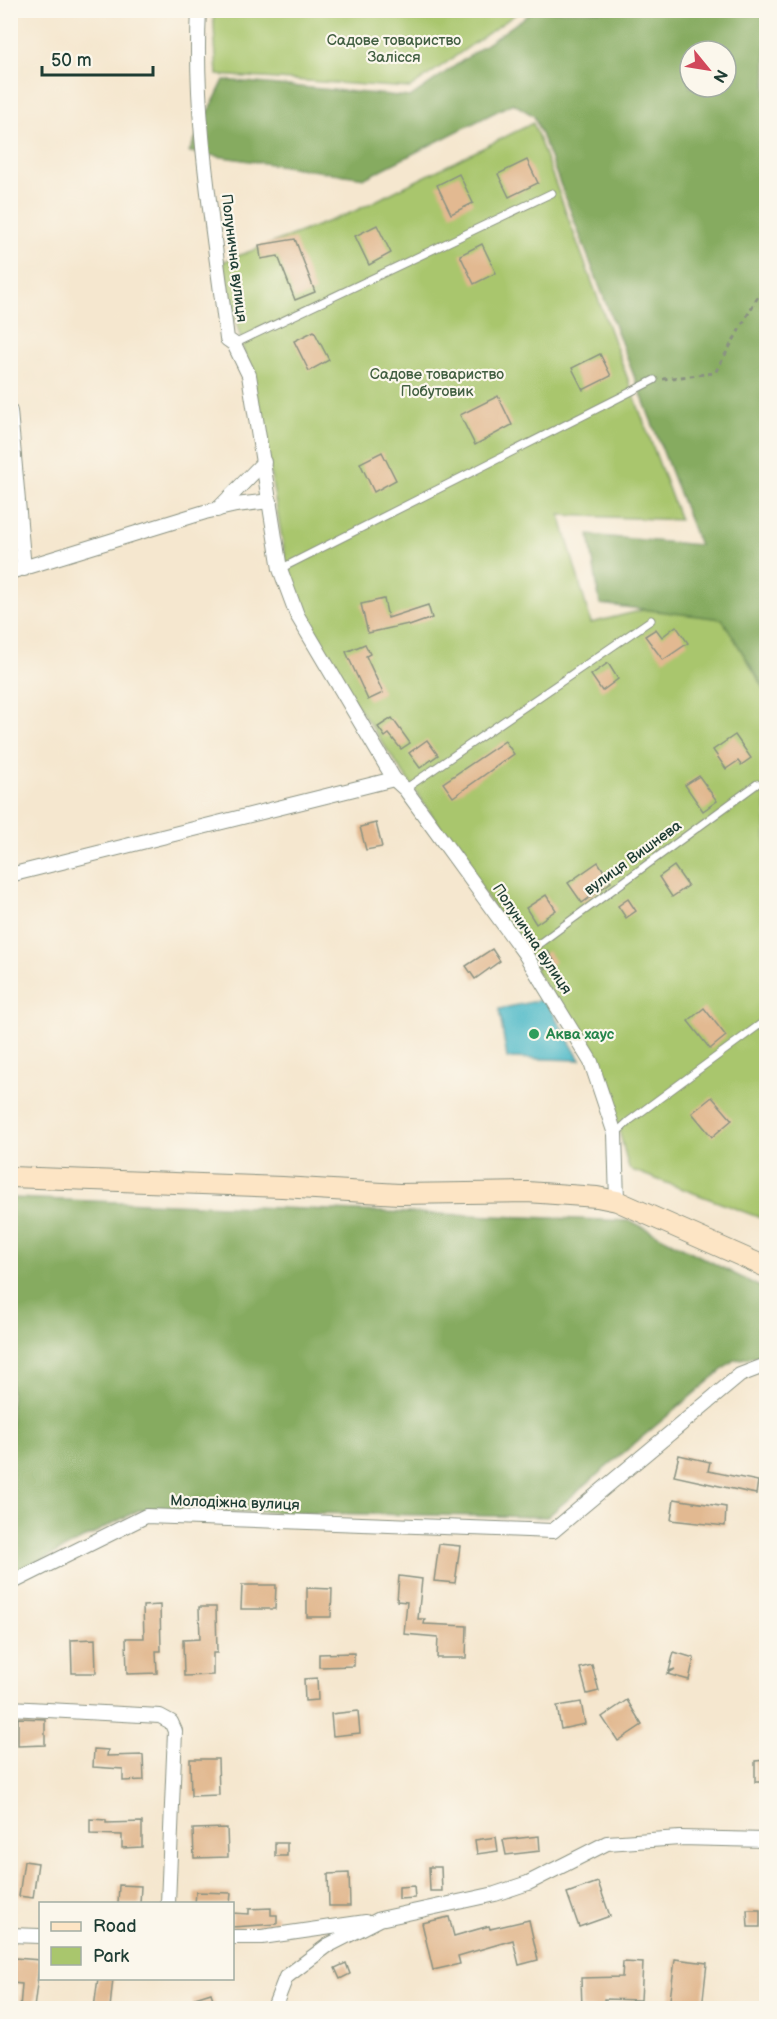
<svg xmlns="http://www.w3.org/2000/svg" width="777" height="2019" viewBox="0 0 777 2019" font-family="'Balsamiq Sans',sans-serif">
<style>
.green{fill:#a9c66d;stroke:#648250;stroke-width:1.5}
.forest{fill:#86ab60;stroke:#52744a;stroke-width:1.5;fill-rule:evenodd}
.water{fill:#4db9c8;stroke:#367b7e;stroke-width:1.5}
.building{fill:#e2b991}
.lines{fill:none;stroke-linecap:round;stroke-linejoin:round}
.lane-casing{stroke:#8a9282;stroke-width:9}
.street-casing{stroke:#8a9282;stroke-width:16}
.secondary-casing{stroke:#8a9282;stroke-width:22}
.path{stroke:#8a9282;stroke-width:3;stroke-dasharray:4.5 4.5;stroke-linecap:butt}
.lane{stroke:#fff;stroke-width:7}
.street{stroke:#fff;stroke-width:14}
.secondary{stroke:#fde5c5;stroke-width:20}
.leisure-dot{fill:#2e9e5b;stroke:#fbf7ec;stroke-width:2}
.labels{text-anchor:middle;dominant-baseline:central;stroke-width:4.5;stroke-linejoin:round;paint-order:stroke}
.park-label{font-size:15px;fill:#425f42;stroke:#fbf7ec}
.street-label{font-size:15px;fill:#1f3d34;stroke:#fbf7ec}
.leisure-label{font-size:15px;font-weight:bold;fill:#27864d;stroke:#fbf7ec;text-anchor:start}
</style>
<rect width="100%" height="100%" fill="#fbf7ec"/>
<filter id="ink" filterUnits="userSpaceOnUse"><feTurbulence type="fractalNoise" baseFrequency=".0167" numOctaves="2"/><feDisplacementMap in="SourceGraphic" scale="12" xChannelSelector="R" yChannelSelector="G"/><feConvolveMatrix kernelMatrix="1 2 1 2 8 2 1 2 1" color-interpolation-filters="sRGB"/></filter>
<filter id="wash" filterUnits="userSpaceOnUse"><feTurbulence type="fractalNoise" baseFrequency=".008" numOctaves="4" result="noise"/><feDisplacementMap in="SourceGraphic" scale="24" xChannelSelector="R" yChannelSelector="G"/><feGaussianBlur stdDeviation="1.35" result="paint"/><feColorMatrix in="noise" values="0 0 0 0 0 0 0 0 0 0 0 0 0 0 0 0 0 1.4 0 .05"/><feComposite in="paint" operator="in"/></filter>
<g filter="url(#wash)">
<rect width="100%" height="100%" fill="#f5e7cf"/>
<g class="green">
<path d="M213,11v-1l307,1 -110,77 -193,-13z"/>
<path d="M533,123l147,397 -120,-5 31,108 116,-29 59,97v529l-137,-51 -24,-94 -146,-220 -129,-189 -39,-77 -28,-157 -41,-170 131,-50z"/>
</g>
<g class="forest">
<path d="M534,11h232v680l-44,-72 -122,-15 -11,-69 110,10 -165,-429 -21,-13 -148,75 -176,-26 35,-72 186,17zM690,51h36v36h-36z"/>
<path d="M11,1198l620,23 135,69v65l-32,5 -187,157 -408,-7 -128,66z"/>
</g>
<path class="water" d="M545,999l35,61 -73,-2 -8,-49z"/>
<g id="blocks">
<g class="building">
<path d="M527,160l11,23 -29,14 -11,-23z"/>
<path d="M459,174l14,29 -22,11 -14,-29z"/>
<path d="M377,225l14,28 -22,12 -14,-29z"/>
<path d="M295,239l20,53 -20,8 -17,-44 -17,3 -2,-14z"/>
<path d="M482,244l14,29 -22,11 -14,-29z"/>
<path d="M314,331l15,29 -20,11 -15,-30z"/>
<path d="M600,354l11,22 -28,14 -11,-22z"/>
<path d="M498,396l14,29 -37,20 -15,-30z"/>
<path d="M382,452l14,28 -22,12 -14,-29z"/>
<path d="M384,599l4,19 40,-13 4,13 -23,8 -1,-2 -40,9 -7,-29z"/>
<path d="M676,626l12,17 -25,17 -18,-24 11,-7 6,8z"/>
<path d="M365,644l5,10 -4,2 17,37 -15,7 -22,-48z"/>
<path d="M608,663l10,16 -16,12 -11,-16z"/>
<path d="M392,718l18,25 -9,6 -12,-15 -4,3 -7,-10z"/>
<path d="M735,735l16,23 -10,7 -3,-4 -12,8 -13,-19z"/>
<path d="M427,740l11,15 -18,13 -11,-15z"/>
<path d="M505,741l9,13 -61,43 -10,-14z"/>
<path d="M699,776l18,25 -14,10 -18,-26z"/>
<path d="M376,823l6,24 -16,3 -6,-23z"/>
<path d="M598,862l13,20 -29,21 -14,-20z"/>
<path d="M674,866l14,20 -16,11 -13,-20z"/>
<path d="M546,895l10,15 -20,14 -10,-16z"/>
<path d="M628,899l8,12 -10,7 -8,-12z"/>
<path d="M492,949l8,12 -25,18 -9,-13z"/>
<path d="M548,951l7,11 -10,7 -7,-11z"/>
<path d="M704,1008l22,28 -16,13 -22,-28z"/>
<path d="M712,1097l20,23 -20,17 -20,-24z"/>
<path d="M679,1455l31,7 -2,9 50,10 -2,13 -82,-18z"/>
<path d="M674,1499l52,8 -1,19 -54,-6z"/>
<path d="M439,1544l21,2 -5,37 -21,-2z"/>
<path d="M399,1576l23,3 -4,40h7l-1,5 43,2 -1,32h-29l1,-21 -34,-3 3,-32 -10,-1z"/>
<path d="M242,1585h34l-1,24h-34z"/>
<path d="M307,1588l25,1 -1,28h-24z"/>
<path d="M160,1605l1,46h-5l1,22 -30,1 -1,-36h18l-1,-32z"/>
<path d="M199,1607h17l1,46h-4v22l-29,1 -1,-36 17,-1z"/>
<path d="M95,1639l1,34h-24l-1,-33z"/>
<path d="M674,1652l20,6 -5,22 -22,-6 8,-5 -6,2z"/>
<path d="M354,1653v13l-35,1v-13z"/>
<path d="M592,1665l7,26 -12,3 -7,-26z"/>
<path d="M317,1678l1,22 -13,1 -1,-22z"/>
<path d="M627,1700l15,25 -24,16 -16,-24z"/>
<path d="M581,1702l4,22 -24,5 -4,-23z"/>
<path d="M358,1711l2,22 -27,3 -2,-22z"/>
<path d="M18,1718l27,1v26l-27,1z"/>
<path d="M94,1749l14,1 -1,6 36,-1 1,25 -21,1v-12l-30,-2z"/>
<path d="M190,1759h28l1,36 -28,1z"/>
<path d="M766,1760v22h-11v-21z"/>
<path d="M90,1819l16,1v3l36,-1v25l-20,1v-13l-32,-1z"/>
<path d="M227,1828l1,29 -34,1 -1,-29z"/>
<path d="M539,1836l1,15 -34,4 -3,-15z"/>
<path d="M496,1837l2,14 -21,3 -2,-14z"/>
<rect x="275" y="1843" width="12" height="13"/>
<path d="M24,1861l14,2 -5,35 -14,-2z"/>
<path d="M429,1867h12l1,24h-12z"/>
<path d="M349,1873l1,33h-21l-1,-32z"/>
<path d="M598,1882l12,34 -31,11 -12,-34z"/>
<path d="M119,1885l22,1 -1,18h-22z"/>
<path d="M414,1886l1,12 -16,1v-12z"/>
<path d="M196,1892l35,1 -1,11h-35z"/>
<path d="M271,1908v7h6v9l-45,3v-14l17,1v-5z"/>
<path d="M747,1910h13v17h-12z"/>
<path d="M449,1917l5,19 35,-10 1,3 39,-9 9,40 -19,5 -6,-25 -55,16 2,8 -27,6 -11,-47z"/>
<path d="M15,1958l25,2 -6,48h-14l2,-24 -10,-1z"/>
<path d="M675,1959l32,4 -5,45h-33z"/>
<path d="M623,1962l20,1 -2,37 -37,-1v9h-22l-1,-30 41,-1z"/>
<path d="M346,1963l4,11 -10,5 -5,-11z"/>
<path d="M98,1978h15l-3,30h-16z"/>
<path d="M211,1993l5,15h-21l-3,-9z"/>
</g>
</g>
</g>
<g filter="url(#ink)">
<use href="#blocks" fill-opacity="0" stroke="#8a9282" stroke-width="1.5"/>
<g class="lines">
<defs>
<g id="lane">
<path d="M234,344l318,-151"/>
<path d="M280,569l374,-189"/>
<path d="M405,789l246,-169"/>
<path d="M525,954l232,-170"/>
<path d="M615,1134l14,-13 137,-101"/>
</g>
<g id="street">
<path d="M199,10c-6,110 15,220 28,329l7,5 15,31 31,194 17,46 97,164 11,10 120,165 66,108 24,72 2,67"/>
<path d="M10,411l14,158"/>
<path d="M217,510l47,-48"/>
<path d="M10,572l195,-60 31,-7 34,-4"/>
<path d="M10,875l384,-96"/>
<path d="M10,1580l5,1 131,-65 407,15 187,-156 26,-10"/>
<path d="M10,1708l150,8 11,6 4,9 -7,173"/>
<path d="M10,1935l30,1"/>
<path d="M232,1937h30l104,-15"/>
<path d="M274,2008l12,-31 41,-31 53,-27 115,-25 33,-11 79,-40 73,-5 86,2"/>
</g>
<path id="secondary" d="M10,1177l272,10 117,7 128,-2 70,5 20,4 149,66"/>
</defs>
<use href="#lane" class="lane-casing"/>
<use href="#street" class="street-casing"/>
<use href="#secondary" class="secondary-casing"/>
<path class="path" d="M663,379l52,-6 51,-91"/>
<use href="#lane" class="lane"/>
<use href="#street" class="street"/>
<use href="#secondary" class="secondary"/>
</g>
</g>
<circle class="leisure-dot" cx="534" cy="1034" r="6"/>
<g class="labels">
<g class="park-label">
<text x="394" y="40">Садове товариство<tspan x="394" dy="17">Залісся</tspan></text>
<text x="437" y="374">Садове товариство<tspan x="437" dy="17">Побутовик</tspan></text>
</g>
<g class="street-label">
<text transform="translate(234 258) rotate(83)">Полунична вулиця</text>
<text transform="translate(633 858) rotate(-36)">вулиця Вишнева</text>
<text transform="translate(532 939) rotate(56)">Полунична вулиця</text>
<text transform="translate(235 1503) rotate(2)">Молодіжна вулиця</text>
</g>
<g class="leisure-label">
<text x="546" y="1034">Аква хаус</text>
</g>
</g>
<rect width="777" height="2019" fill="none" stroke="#fbf7ec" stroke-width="36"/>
<rect x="39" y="1902" width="195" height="78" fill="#fbf7ec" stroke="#a3ada2" stroke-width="1.5"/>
<rect x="51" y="1922" width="30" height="9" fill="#fde5c5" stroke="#a3ada2" stroke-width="1.5"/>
<text x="93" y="1932" font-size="18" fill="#1f3d34">Road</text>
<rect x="51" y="1947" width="30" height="18" fill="#a9c66d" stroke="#a3ada2" stroke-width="1.5"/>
<text x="93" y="1962" font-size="18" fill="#1f3d34">Park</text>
<g transform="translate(708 69) rotate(120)"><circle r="28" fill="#fbf7ec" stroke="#a3ada2" stroke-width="1.5"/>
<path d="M0-4.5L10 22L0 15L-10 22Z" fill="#d1495b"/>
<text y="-9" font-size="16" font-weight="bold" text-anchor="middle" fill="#1f3d34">N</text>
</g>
<path d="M42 66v9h111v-9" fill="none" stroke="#1f3d34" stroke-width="3"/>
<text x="51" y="66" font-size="18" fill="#1f3d34" stroke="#fbf7ec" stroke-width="4.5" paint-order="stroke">50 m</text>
</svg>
